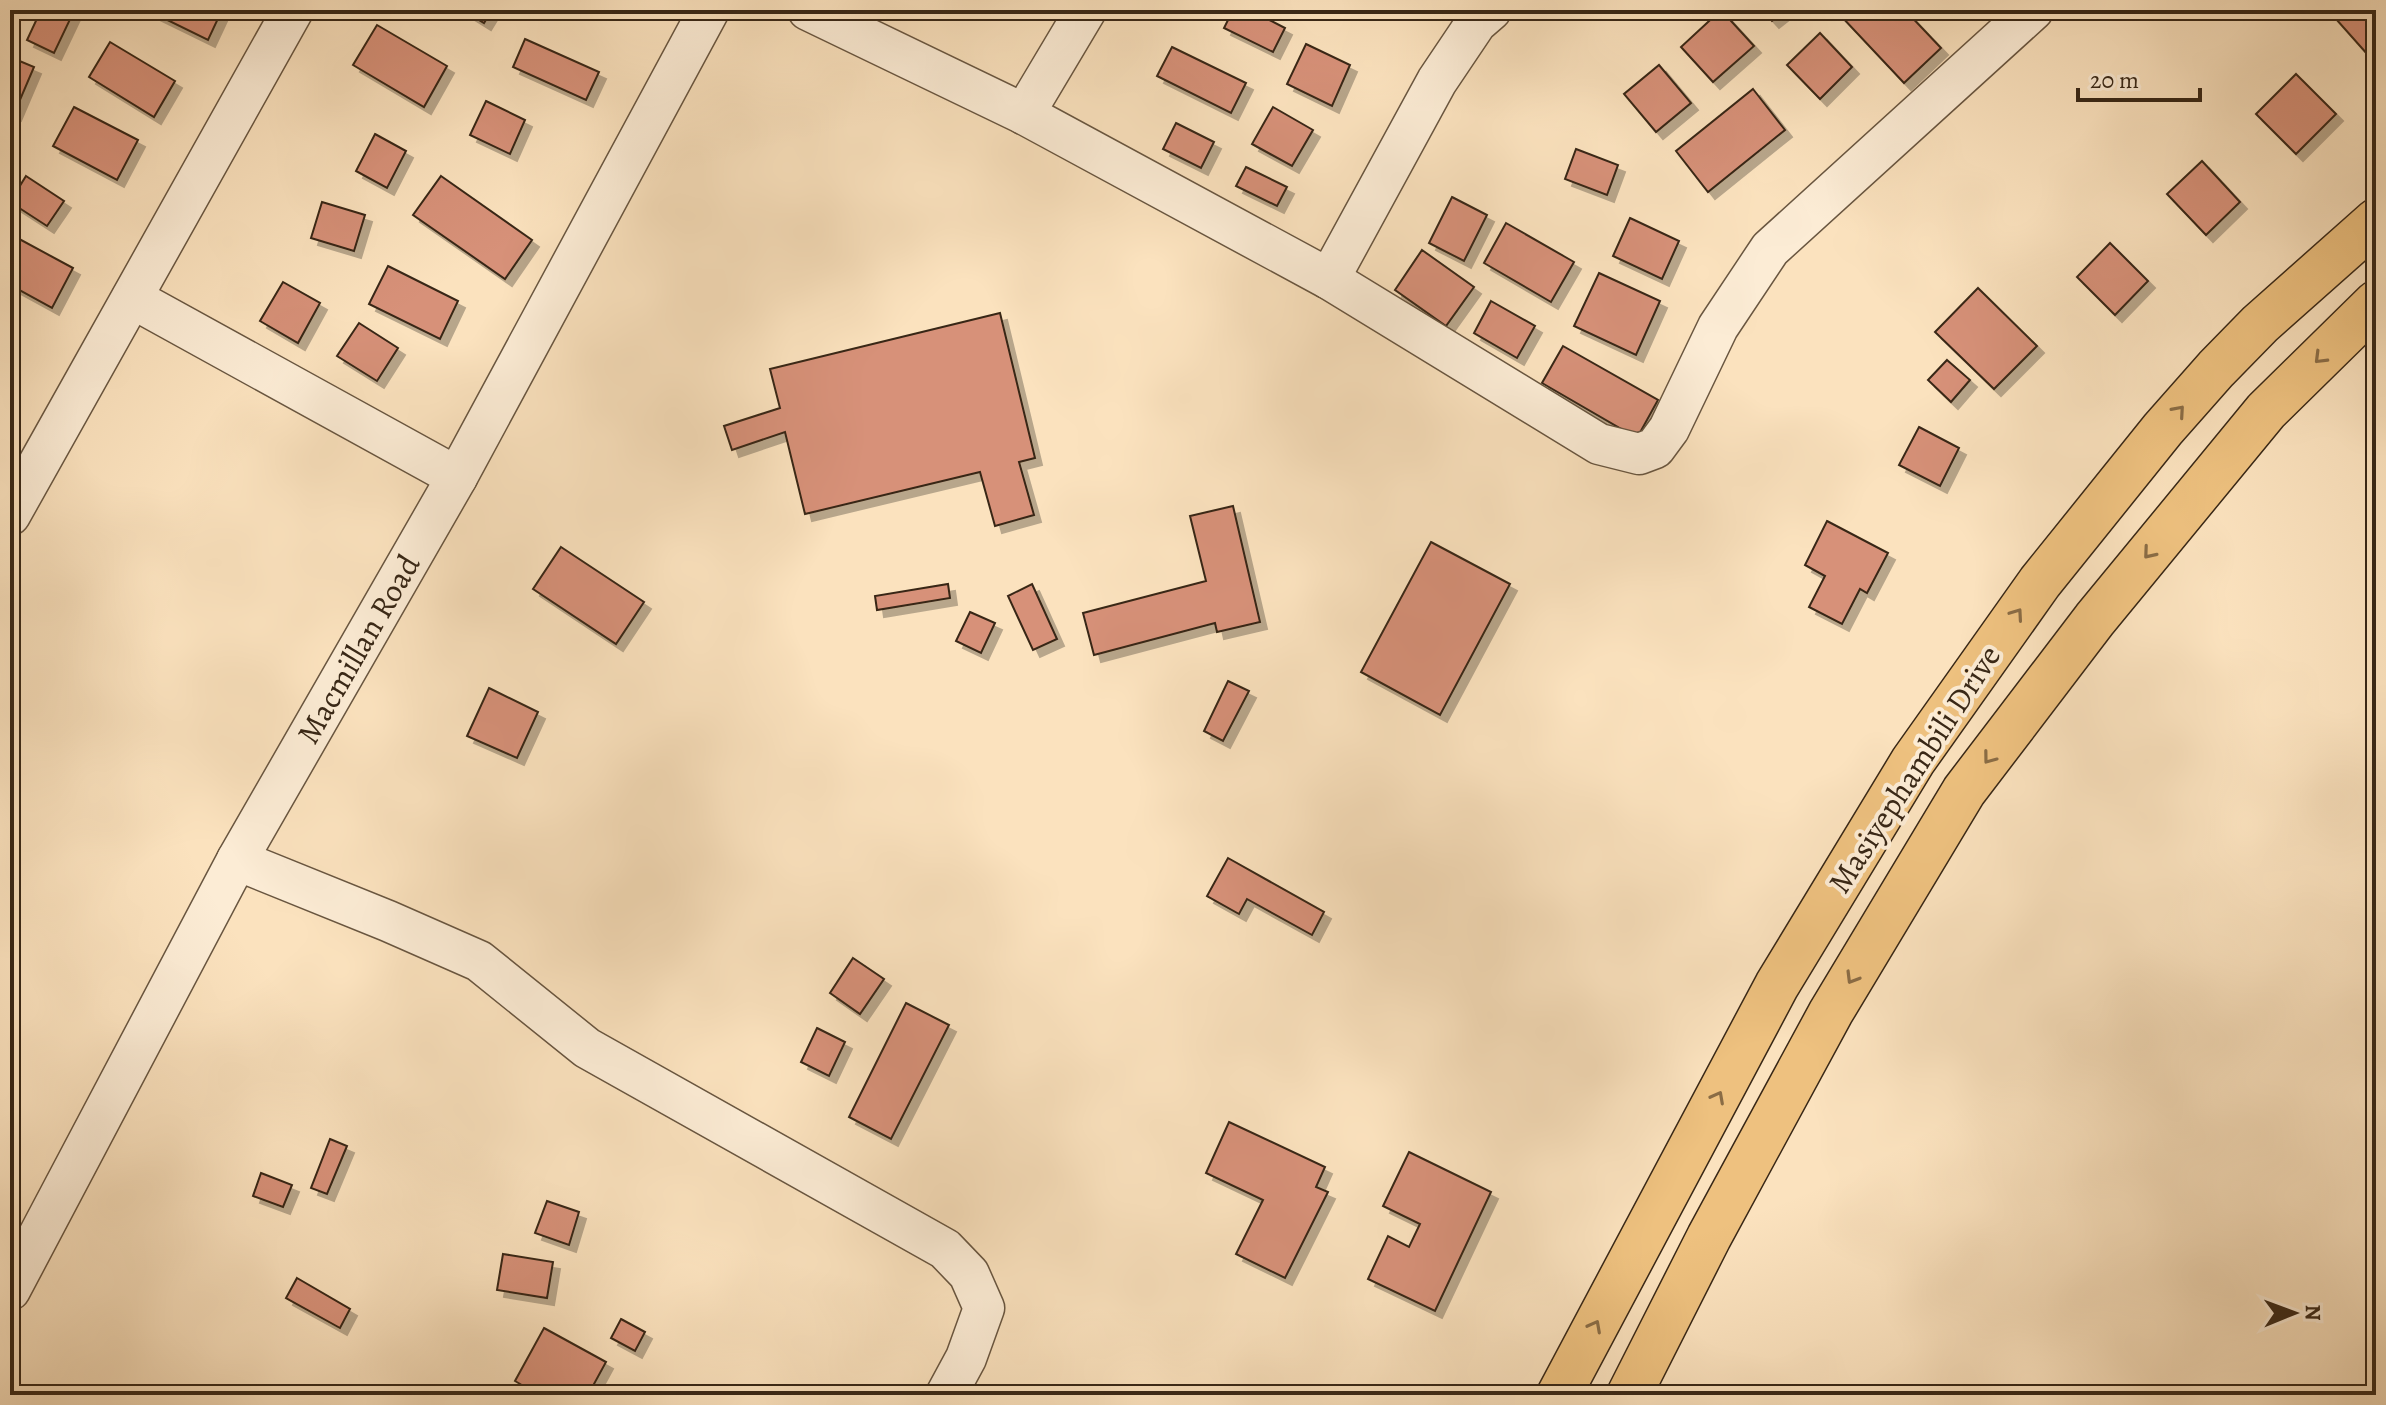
<svg xmlns="http://www.w3.org/2000/svg" width="2386" height="1405" viewBox="0 0 2386 1405" font-family="Alegreya,serif">
<style>
.building{fill:#d79179;stroke:#382716;stroke-width:2;filter:url(#shadow)}
.lines{fill:none;stroke-linecap:round;stroke-linejoin:round}
.minor-casing{stroke:#695640;stroke-width:43}
.major-casing{stroke:#382716;stroke-width:47}
.minor{stroke:#fcecd5;stroke-width:40}
.major{stroke:#eec17f;stroke-width:44}
.oneway{stroke:#8a6c45}
.labels{text-anchor:middle;dominant-baseline:central;stroke-width:8;stroke-linejoin:round;paint-order:stroke}
.street-label{font-size:32px;fill:#382716;stroke:#fcecd5}
</style>
<defs>
<filter id="shadow"><feDropShadow dx="7" dy="7" stdDeviation="0" flood-color="#0004"/></filter>
</defs>
<rect width="100%" height="100%" fill="#fbe2be"/>
<filter id="stains"><feTurbulence type="fractalNoise" baseFrequency=".0025" numOctaves="4"/><feColorMatrix values="0 0 0 0 .2 0 0 0 0 .09 0 0 0 0 .02 0 0 0 .5 -.17"/></filter>
<radialGradient id="worn" r=".72"><stop offset=".6" stop-color="#630" stop-opacity="0"/><stop offset="1" stop-color="#630" stop-opacity=".3"/></radialGradient>
<g class="building">
<path d="M41,10l33,1 -20,42 -27,-13z"/>
<path d="M147,10h75l-14,30z"/>
<path d="M463,10h29l-8,13z"/>
<path d="M1233,10h17l35,18 -12,24 -49,-24z"/>
<path d="M1721,10l33,36 -41,36 -32,-35z"/>
<path d="M1762,10h24l-14,11z"/>
<path d="M1845,10h60l36,38 -37,35 -64,-68z"/>
<path d="M2328,10h48v54z"/>
<path d="M377,25l70,41 -23,41 -71,-42z"/>
<path d="M1820,33l32,34 -32,32 -33,-34z"/>
<path d="M525,39l74,33 -13,28 -73,-33z"/>
<path d="M110,42l65,39 -21,36 -65,-40z"/>
<path d="M1306,44l44,21 -18,41 -45,-22z"/>
<path d="M1172,47l74,36 -15,30 -74,-37z"/>
<path d="M10,57l24,10 -20,47 -4,-2z"/>
<path d="M1659,65l32,38 -35,29 -32,-38z"/>
<path d="M2296,74l40,40 -40,40 -40,-40z"/>
<path d="M1753,89l32,41 -77,62 -32,-41z"/>
<path d="M486,101l39,19 -15,34 -40,-19z"/>
<path d="M74,107l64,33 -21,40 -64,-34z"/>
<path d="M1273,107l40,23 -21,36 -40,-22z"/>
<path d="M1176,123l38,19 -13,26 -38,-19z"/>
<path d="M375,134l31,17 -19,37 -31,-17z"/>
<path d="M1576,149l42,16 -11,30 -42,-16z"/>
<path d="M2202,161l38,41 -34,33 -39,-41z"/>
<path d="M1246,167l41,20 -10,19 -41,-20z"/>
<path d="M26,176l38,25 -17,25 -37,-24z"/>
<path d="M441,176l91,64 -27,39 -92,-64z"/>
<path d="M1452,197l35,18 -23,46 -35,-18z"/>
<path d="M322,202l43,13 -11,36 -43,-13z"/>
<path d="M1630,218l49,23 -17,38 -49,-23z"/>
<path d="M1506,223l68,39 -23,40 -67,-39z"/>
<path d="M10,234l63,34 -21,40 -42,-23z"/>
<path d="M2110,243l38,38 -33,34 -38,-38z"/>
<path d="M1422,250l52,37 -28,39 -51,-36z"/>
<path d="M388,266l70,35 -18,38 -71,-35z"/>
<path d="M1599,273l61,28 -24,54 -62,-29z"/>
<path d="M283,282l37,21 -22,40 -38,-22z"/>
<path d="M1978,288l59,58 -43,43 -59,-57z"/>
<path d="M1491,301l44,25 -18,32 -43,-25z"/>
<path d="M1000,313l35,145 -16,4 15,53 -39,11 -15,-54 -175,42 -20,-82 -53,18 -8,-24 56,-18 -10,-39z"/>
<path d="M359,323l39,25 -21,33 -40,-25z"/>
<path d="M1563,346l95,54 -21,38 -95,-55z"/>
<path d="M1947,360l23,20 -19,22 -23,-22z"/>
<path d="M1919,427l40,21 -19,38 -41,-21z"/>
<path d="M1233,506l27,116 -43,10 -2,-9 -121,32 -11,-42 123,-32 -16,-65z"/>
<path d="M1827,521l61,32 -21,40 -7,-4 -18,35 -33,-17 16,-31 -20,-11z"/>
<path d="M1431,542l79,42 -70,131 -79,-43z"/>
<path d="M561,547l83,55 -28,42 -83,-55z"/>
<path d="M948,584l2,14 -73,12 -2,-14z"/>
<path d="M1032,584l25,55 -24,11 -25,-54z"/>
<path d="M970,612l25,11 -14,30 -25,-12z"/>
<path d="M1228,681l21,10 -26,50 -19,-10z"/>
<path d="M489,688l49,24 -21,46 -50,-22z"/>
<path d="M1228,858l96,54 -12,23 -65,-36 -8,15 -32,-18z"/>
<path d="M853,958l31,21 -24,35 -30,-21z"/>
<path d="M906,1003l43,22 -58,114 -42,-22z"/>
<path d="M817,1028l28,14 -16,34 -28,-14z"/>
<path d="M1229,1122l96,45 -9,20 12,5 -43,86 -49,-24 27,-54 -57,-27z"/>
<path d="M330,1139l17,7 -20,48 -16,-6z"/>
<path d="M1409,1152l82,40 -56,119 -67,-32 20,-43 21,11 11,-23 -37,-18z"/>
<path d="M261,1173l31,12 -9,22 -30,-11z"/>
<path d="M547,1201l32,11 -10,33 -34,-12z"/>
<path d="M503,1254l50,8 -6,36 -50,-8z"/>
<path d="M297,1278l53,31 -10,19 -54,-30z"/>
<path d="M621,1319l24,13 -10,19 -24,-13z"/>
<path d="M544,1328l62,34 -18,33h-49l-24,-14z"/>
</g>
<g class="lines">
<defs>
<g id="minor">
<path d="M808,10l216,104 305,165 270,165 40,10 16,-6 14,-19 49,-102 52,-78 263,-239"/>
<path d="M1024,114l62,-104"/>
<path d="M1329,279l108,-198 39,-58 15,-13"/>
<path d="M132,298l325,179"/>
<path d="M10,515l283,-505"/>
<path d="M237,860l151,61 91,40 108,87 358,201 24,25 15,34 -18,50 -20,37"/>
<path d="M10,1290l227,-430 220,-383 252,-467"/>
</g>
<g id="major">
<path d="M1559,1395l218,-410 136,-224 127,-179 123,-153 53,-60 44,-45 116,-103"/>
<path d="M1629,1395l80,-158 122,-225 133,-221 131,-172 171,-208 110,-108"/>
</g>
</defs>
<use href="#minor" class="minor-casing"/>
<use href="#major" class="major-casing"/>
<use href="#minor" class="minor"/>
<use href="#major" class="major"/>
</g>
<defs><path id="oneway-chevron" d="M-2-3.5L2.5 0L-2 3.5" fill="none" stroke-width="1.6" stroke-linecap="round" stroke-linejoin="round" transform="scale(2)"/></defs>
<g class="oneway">
<use href="#oneway-chevron" transform="translate(2320 358) rotate(135)"/>
<use href="#oneway-chevron" transform="translate(2179 411) rotate(-49)"/>
<use href="#oneway-chevron" transform="translate(2149 553) rotate(130)"/>
<use href="#oneway-chevron" transform="translate(2017 614) rotate(-55)"/>
<use href="#oneway-chevron" transform="translate(1989 758) rotate(127)"/>
<use href="#oneway-chevron" transform="translate(1852 978) rotate(121)"/>
<use href="#oneway-chevron" transform="translate(1718 1097) rotate(-62)"/>
<use href="#oneway-chevron" transform="translate(1595 1326) rotate(-62)"/>
</g>
<g class="labels">
<g class="street-label">
<text transform="translate(358 649) rotate(-60)">Macmillan Road</text>
<text transform="translate(1914 769) rotate(-57)">Masiyephambili Drive</text>
</g>
</g>
<rect width="2386" height="1405" fill="none" stroke="#fbe2be" stroke-width="40"/>
<rect x="12" y="12" width="2362" height="1381" fill="none" stroke="#382716" stroke-width="4"/>
<rect x="20" y="20" width="2346" height="1365" fill="none" stroke="#382716" stroke-width="2"/>
<g transform="translate(2294 1313) rotate(89)" stroke="#fcecd5" stroke-width="6" paint-order="stroke">
<path d="M0-6L14 30L0 20L-14 30Z" fill="#382716"/>
<text y="-12" font-size="22" font-weight="bold" text-anchor="middle" fill="#382716">N</text>
</g>
<path d="M2078 88v12h122v-12" fill="none" stroke="#382716" stroke-width="4"/>
<text x="2090" y="88" font-size="24" fill="#382716" stroke="#fcecd5" stroke-width="6" paint-order="stroke">20 m</text>
<rect width="100%" height="100%" filter="url(#stains)"/>
<rect width="100%" height="100%" fill="url(#worn)"/>
</svg>
